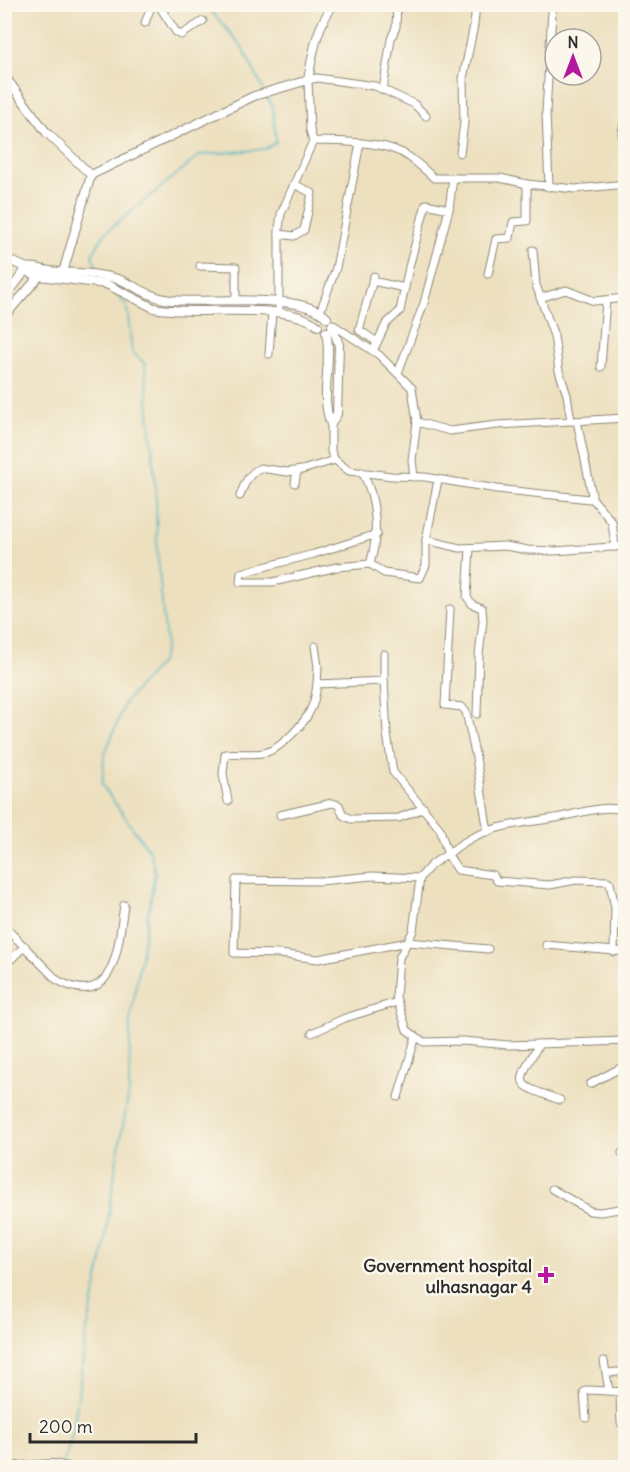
<svg xmlns="http://www.w3.org/2000/svg" width="630" height="1472" viewBox="0 0 630 1472" font-family="Delius,sans-serif">
<style>
.lines{fill:none;stroke-linecap:round;stroke-linejoin:round}
.stream{stroke:#45b2c2;stroke-width:1.5}
.minor-casing{stroke:#8c8675;stroke-width:9}
.tertiary-casing{stroke:#8c8675;stroke-width:10}
.minor{stroke:#fff;stroke-width:7}
.tertiary{stroke:#fff;stroke-width:8}
.poi-dot{fill:#b5179e;stroke:#fbf7ec;stroke-width:2}
.labels{text-anchor:middle;dominant-baseline:central;stroke-width:5;stroke-linejoin:round;paint-order:stroke}
.poi-label{font-size:18px;font-weight:bold;fill:#2b2b2b;stroke:#fbf7ec;text-anchor:end}
</style>
<rect width="100%" height="100%" fill="#fbf7ec"/>
<filter id="ink" filterUnits="userSpaceOnUse"><feTurbulence type="fractalNoise" baseFrequency=".0167" numOctaves="2"/><feDisplacementMap in="SourceGraphic" scale="12" xChannelSelector="R" yChannelSelector="G"/><feConvolveMatrix kernelMatrix="1 2 1 2 8 2 1 2 1" color-interpolation-filters="sRGB"/></filter>
<filter id="wash" filterUnits="userSpaceOnUse"><feTurbulence type="fractalNoise" baseFrequency=".008" numOctaves="4" result="noise"/><feDisplacementMap in="SourceGraphic" scale="24" xChannelSelector="R" yChannelSelector="G"/><feGaussianBlur stdDeviation="1.35" result="paint"/><feColorMatrix in="noise" values="0 0 0 0 0 0 0 0 0 0 0 0 0 0 0 0 0 1.4 0 .05"/><feComposite in="paint" operator="in"/></filter>
<g filter="url(#wash)">
<rect width="100%" height="100%" fill="#ede0bf"/>
<g class="lines">
<g class="stream">
<path d="M205,4l36,41 22,44"/>
<path d="M97,268l-5,-13 13,-22 95,-78 65,-6 11,-7 -3,-34 -6,-12"/>
<path d="M63,1464l10,-32 14,-102 16,-74 13,-92 13,-72 1,-70 25,-149 -5,-21 -48,-67 2,-28 21,-55 36,-40 5,-18 -9,-95 -1,-58 -11,-127 -13,-12 -5,-45 -10,-13"/>
</g>
</g>
</g>
<g filter="url(#ink)">
<g class="lines">
<defs>
<g id="minor">
<path d="M158,4l18,28 5,3 22,-14"/>
<path d="M145,23l7,-19"/>
<path d="M383,90l8,-51 5,-12 1,-23"/>
<path d="M626,113l-4,20 4,25"/>
<path d="M426,116l-12,-12 -39,-18 -58,-8 -9,2 2,50 3,11c29,1 72,-1 96,16 9,6 17,14 25,21h66l27,6 48,5 51,-5"/>
<path d="M460,153l4,-30 -1,-44 11,-54 2,-21"/>
<path d="M549,187l-3,-75 6,-100"/>
<path d="M279,234l15,2 10,-6 8,-37 -18,-9"/>
<path d="M200,266l36,1v34"/>
<path d="M488,274l8,-35 14,-1 3,-16 14,-1v-37"/>
<path d="M374,276l-15,54 18,12"/>
<path d="M372,281l33,7"/>
<path d="M540,298l26,-8 28,11 32,-3"/>
<path d="M320,312l16,-44 24,-125"/>
<path d="M279,313v-84l2,-15 32,-73"/>
<path d="M332,324l47,31 33,33 5,34 -5,38 2,17"/>
<path d="M373,351l13,-27 14,-13 9,-44 17,-63 23,5"/>
<path d="M269,354l3,-41"/>
<path d="M601,367l5,-67"/>
<path d="M398,373l26,-70 25,-94 4,-31"/>
<path d="M573,421l53,-3"/>
<path d="M417,422l33,9 47,-6 74,-4 -4,-26 -8,-24 -5,-35 -18,-51 -3,-35"/>
<path d="M331,424v28l4,8 14,11 43,5 33,1 72,12 93,10 2,-4 -15,-74"/>
<path d="M362,472c15,26 17,64 8,92l-33,3 -64,15h-33l1,-9 73,-19 63,-20"/>
<path d="M295,483l2,-12"/>
<path d="M240,496c4,-12 9,-23 20,-28l27,4 15,-2 33,-10"/>
<path d="M592,498l20,24 3,25"/>
<path d="M426,540l34,8 45,-2 23,4 26,1 72,-5"/>
<path d="M470,548l-3,49 5,7 10,4 1,13 -4,34 -2,59"/>
<path d="M370,564l14,9 36,5 6,-13v-25l12,-60"/>
<path d="M450,609l-5,96 17,2 4,5 10,46 12,74"/>
<path d="M315,646l3,21 -1,17 67,-3 3,53 6,38 47,57 8,26 10,15 35,5 4,6 53,4 26,-5 32,1 2,2 5,25 -1,44"/>
<path d="M384,681v-27"/>
<path d="M228,801l-5,-27 2,-20c14,-2 29,2 42,-2 14,-4 37,-28 43,-41 5,-9 6,-18 7,-27"/>
<path d="M280,815l52,-12 7,2 4,10 8,4 48,-1 25,-10"/>
<path d="M420,878l-48,-2 -52,5 -84,-1 -2,73 46,1 38,5 90,-17 80,7"/>
<path d="M420,878l-7,53 -14,27 -3,39 11,33 17,12 39,-1 46,4 117,-4"/>
<path d="M420,878c12,-15 12,-14 28,-24 5,-3 9,-8 15,-11 29,-19 65,-20 98,-26 20,-4 46,-14 65,-5"/>
<path d="M4,926l53,54c59,32 61,-35 67,-75"/>
<path d="M546,945l80,7"/>
<path d="M4,966l21,-20"/>
<path d="M312,1033l33,-15 52,-16"/>
<path d="M539,1044c-24,43 -26,39 21,56"/>
<path d="M590,1084l36,-19"/>
<path d="M398,1097l18,-61"/>
<path d="M622,1153h4"/>
<path d="M552,1189l38,22 10,1 26,-4"/>
<path d="M604,1361l5,30"/>
<path d="M607,1373l10,-1"/>
<path d="M620,1392l1,31"/>
<path d="M586,1418l-2,-26 4,-2 38,2"/>
</g>
<g id="tertiary">
<path d="M4,75l42,57 45,43 163,-79 54,-16c5,-27 8,-53 26,-76"/>
<path d="M4,258l23,10 4,5 8,3 67,8 48,24c44,9 132,-8 164,18"/>
<path d="M27,268c8,-2 15,2 23,3 23,3 50,1 73,10 15,7 30,17 47,19 37,4 132,-9 157,18"/>
<path d="M62,276l29,-101"/>
<path d="M4,299l23,-31"/>
<path d="M4,317l38,-44"/>
<path d="M326,332c7,30 -7,64 5,92"/>
<path d="M331,424l6,-10 2,-69 -7,-19"/>
<path d="M4,1467l49,-3 20,4"/>
</g>
</defs>
<use href="#minor" class="minor-casing"/>
<use href="#tertiary" class="tertiary-casing"/>
<use href="#minor" class="minor"/>
<use href="#tertiary" class="tertiary"/>
</g>
</g>
<path class="poi-dot" d="M543 1266h6v6h6v6h-6v6h-6v-6h-6v-6h6z"/>
<g class="labels">
<g class="poi-label">
<text x="532" y="1265">Government hospital<tspan x="532" dy="21">ulhasnagar 4</tspan></text>
</g>
</g>
<rect width="630" height="1472" fill="none" stroke="#fbf7ec" stroke-width="24"/>
<g transform="translate(573 57)"><circle r="28" fill="#fbf7ec" stroke="#a8a59f" stroke-width="1.5"/>
<path d="M0-4.5L10 22L0 15L-10 22Z" fill="#b5179e"/>
<text y="-9" font-size="16" font-weight="bold" text-anchor="middle" fill="#2b2b2b">N</text>
</g>
<path d="M30 1433v9h166v-9" fill="none" stroke="#2b2b2b" stroke-width="3"/>
<text x="39" y="1433" font-size="18" fill="#2b2b2b" stroke="#fbf7ec" stroke-width="4.5" paint-order="stroke">200 m</text>
</svg>
